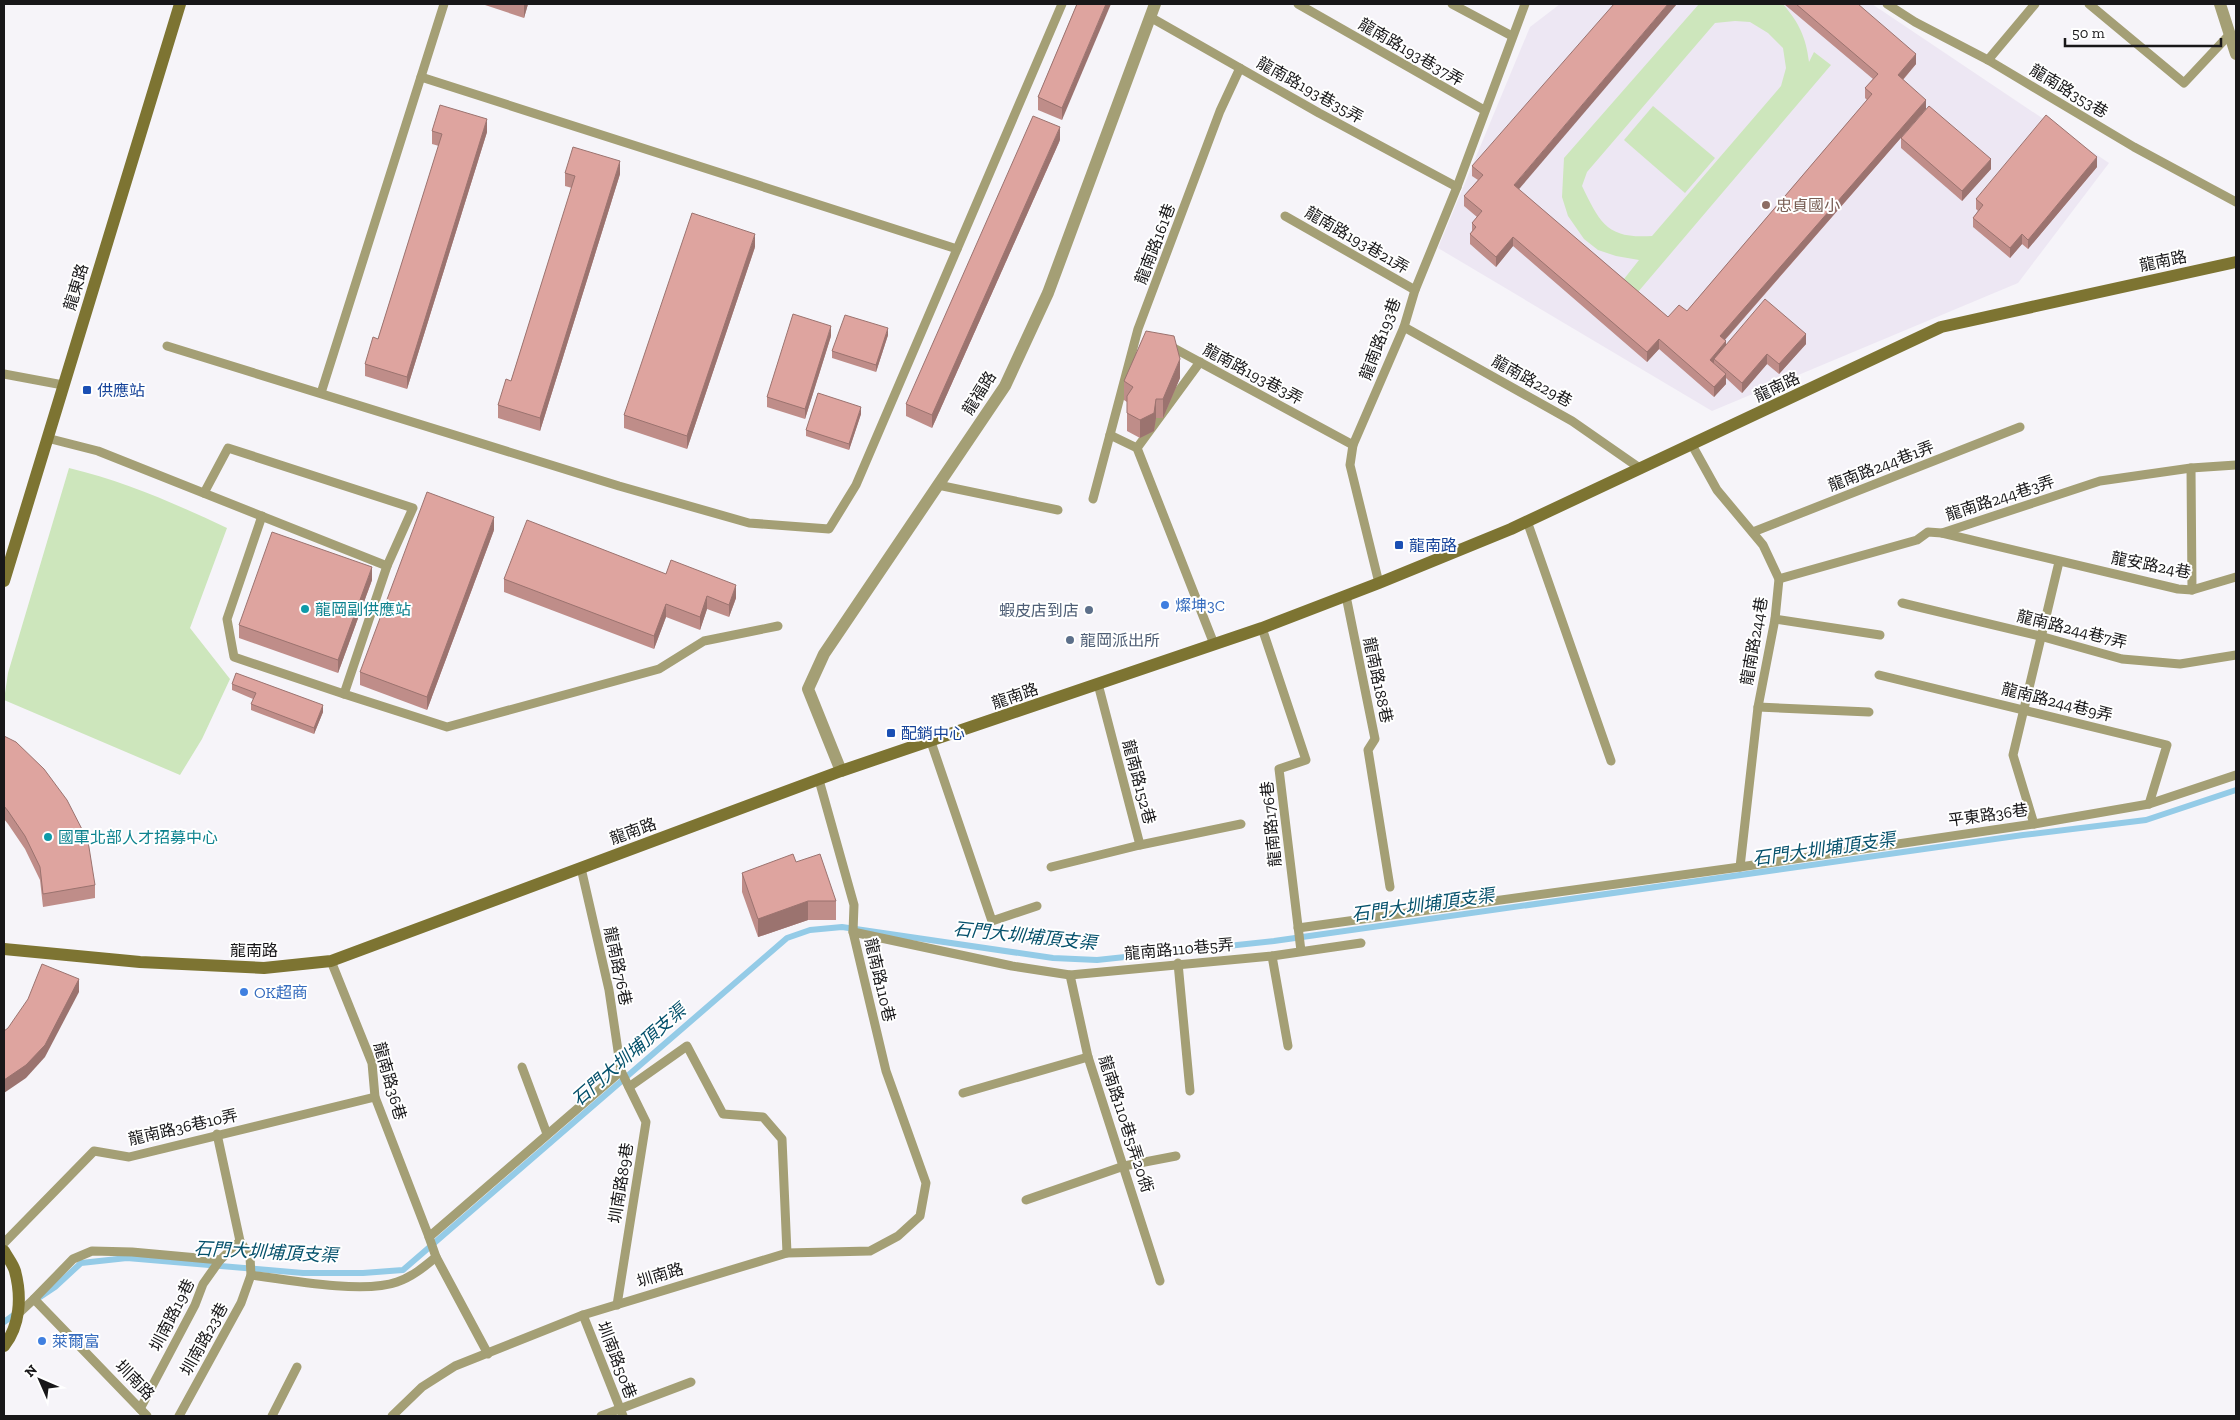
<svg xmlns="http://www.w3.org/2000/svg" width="2240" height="1420" viewBox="0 0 2240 1420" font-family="'Zilla Slab','Noto Sans TC',serif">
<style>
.built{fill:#ede7f3}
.green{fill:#cde6bc;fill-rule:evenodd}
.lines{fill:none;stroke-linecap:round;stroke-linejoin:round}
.stream{stroke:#94cbe7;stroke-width:6}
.lane{stroke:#a49f75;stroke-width:9}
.street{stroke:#a49f75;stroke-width:12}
.secondary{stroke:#7d7432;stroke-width:12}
.wall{fill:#bf8d89}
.shaded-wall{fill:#9b736f}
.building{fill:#dea49f;stroke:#9b736f}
.education-dot{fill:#8d6e63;stroke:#fff;stroke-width:2}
.transit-dot{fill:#1a4fb4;stroke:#fff;stroke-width:2}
.shop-dot{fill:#3f7fe0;stroke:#fff;stroke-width:2}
.culture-dot{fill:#0f9aa8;stroke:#fff;stroke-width:2}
.service-dot{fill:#5c6f8a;stroke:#fff;stroke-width:2}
.labels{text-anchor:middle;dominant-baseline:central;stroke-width:4;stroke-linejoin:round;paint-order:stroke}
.street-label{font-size:16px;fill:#181719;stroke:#fff}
.education-label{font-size:16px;fill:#785e54;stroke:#fff;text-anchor:start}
.transit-label{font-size:16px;fill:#164399;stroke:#fff;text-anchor:start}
.shop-label{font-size:16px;fill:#366cbe;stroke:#fff;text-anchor:start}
.culture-label{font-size:16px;fill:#0d838f;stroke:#fff;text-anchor:start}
.service-label{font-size:16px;fill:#4e5e75;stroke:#fff;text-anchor:end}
.water-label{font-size:18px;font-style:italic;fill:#04506b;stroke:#fff}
</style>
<rect width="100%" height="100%" fill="#f6f4f9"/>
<path class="built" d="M1560,4h312l237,159 -91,120 -306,128 -274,-163 92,-221z"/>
<g class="green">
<path d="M1699,4h84c16,19 23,33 26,58l5,-10 17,13 -193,227 -14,-13 15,-19 -23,-4 -18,-6 -14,-11 -16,-23 -6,-19 2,-39zM1735,21l15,1 18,11 15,15 3,20 -5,18 -129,150c-45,3 -52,-13 -70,-50l5,-14 128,-149z"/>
<path d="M1653,106l62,52 -30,35 -61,-53z"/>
<path d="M69,468c55,13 107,36 158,60l-37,100 40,51 -28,60 -22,36 -176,-75 4,-27z"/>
</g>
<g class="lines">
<g class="stream">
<path d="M40,1297l15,-10 26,-24 46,-5 176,15h60l40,-3 384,-332 23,-8 32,-3 211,31 44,2 177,-19 749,-106 123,-15 90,-30"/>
<path d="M4,1322l14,-10"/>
</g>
<g class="lane">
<path d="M1298,4l186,106"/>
<path d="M1452,4l60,32"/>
<path d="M1887,4l28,18 73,38 146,87 102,55"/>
<path d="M2089,4l95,79 45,-48"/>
<path d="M1150,17l169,96 138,74"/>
<path d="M1988,60l47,-56"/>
<path d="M421,77l536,172"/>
<path d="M1285,216l130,74"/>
<path d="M1404,327l168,94 69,48"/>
<path d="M1168,345l185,100"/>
<path d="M167,346l452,140 130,37 80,6 27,-44 206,-481"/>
<path d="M4,374l59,11"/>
<path d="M321,393l123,-389"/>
<path d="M1110,435l27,13 77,196"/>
<path d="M47,438l51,13 289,115 -43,128 103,33 212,-58 45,-28 74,-15"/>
<path d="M1692,445l25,45 46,55 16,34 -4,40 -17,88 -18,160"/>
<path d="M1137,448l63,-86"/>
<path d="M2191,468l1,122"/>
<path d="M938,485l120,25"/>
<path d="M204,493l24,-45 185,60 -26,58"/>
<path d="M1093,499l45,-170 82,-218 20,-43"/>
<path d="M262,516l-35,103 7,38 110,37"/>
<path d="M1527,521l84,240"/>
<path d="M1753,532l267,-105"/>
<path d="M1942,533l236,56 14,1 44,-13"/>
<path d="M1779,579l138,-39 11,-8 14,1 158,-52 91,-13 45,-3"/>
<path d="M1379,583l-29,-118 3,-20 51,-118 11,-37 42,-103 68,-183"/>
<path d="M1346,596l29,143 -7,11 22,137"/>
<path d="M1902,603l138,33 82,23 58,5 56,-9"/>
<path d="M1775,619l105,16"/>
<path d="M1262,628l44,132 -27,9 22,182"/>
<path d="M1879,675l288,70 -18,59"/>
<path d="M1098,684l42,161 101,-21"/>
<path d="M1758,707l111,5"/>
<path d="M931,742l61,179 45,-15"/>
<path d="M2034,824l-21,-69 46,-193"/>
<path d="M1051,867l89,-22"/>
<path d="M581,868l28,122 12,81 25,51 -29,183"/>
<path d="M1298,928l442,-61 294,-43 115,-20 87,-29"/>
<path d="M853,932l159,34 58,9 202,-19 89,-13"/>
<path d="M1272,956l16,90"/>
<path d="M331,961l41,102 3,34 54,140"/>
<path d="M1178,963l12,128"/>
<path d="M1070,975l18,82 72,224"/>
<path d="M522,1067l25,67"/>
<path d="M629,1087l58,-41 36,68 40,3 19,22 5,114"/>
<path d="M963,1093l125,-36"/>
<path d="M1026,1200l98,-34 52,-10"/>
<path d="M4,1243l90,-92 35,6 246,-60"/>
<path d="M436,1257l52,97"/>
<path d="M251,1275c36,5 113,19 146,7 15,-5 27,-15 39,-25l-7,-20 192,-166"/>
<path d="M34,1299l39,-40 19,-8 40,1 88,8"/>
<path d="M19,1313l15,-14 113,117"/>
<path d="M583,1315l40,101"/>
<path d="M140,1409l55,-104 8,-21 17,-24 20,-19"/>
<path d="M179,1416l62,-113 10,-28 -1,-18 -10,-16 -23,-107"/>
<path d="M272,1416l25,-49"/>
<path d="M392,1416l30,-29 33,-21 128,-51 204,-62 83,-2 28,-15 22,-20 6,-33 -40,-112 -33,-139 1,-27 -35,-125"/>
<path d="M601,1416l90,-34"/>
</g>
<g class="street">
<path d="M2220,4l16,50"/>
<path d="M841,771l-33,-82 16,-35 181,-268 43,-93 107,-289"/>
</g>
<g class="secondary">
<path d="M4,581l176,-577"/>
<path d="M4,949l136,13 124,6 67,-7 510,-190 421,-143 117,-45 132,-54 430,-202 295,-65"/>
<path d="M4,1251c3,6 9,13 11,20 7,26 5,55 -11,75"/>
</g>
</g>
<g class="wall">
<path d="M482,4h46l-4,14z"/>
<path d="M1077,4l-15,116 -24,-10v-13z"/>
<path d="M1784,4h74l58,60 -13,16 23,29 -201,231 1,5 80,-1 -27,30 -12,-10 -25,29 -16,-15v6l-12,13 -55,-48 -12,13 -134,-116 -17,21 -26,-23v-10l2,-3v-8l5,-6 -13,-11v-10l14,-16 -6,-4v-10l46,23 150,128 19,-6 180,-211 -2,-2v-10l8,-9z"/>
<path d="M432,131l55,1 -80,257 -42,-13v-12l13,-25 61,-193 -7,-2z"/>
<path d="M1901,138l90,31 -29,32 -61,-53z"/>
<path d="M1060,140l-128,288 -26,-12v-12z"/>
<path d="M2097,167l-69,82 -6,-5 -12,14 -37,-31v-9l5,-7 -2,-2v-10z"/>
<path d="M565,173l55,1 -80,257 -42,-13v-13l13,-24 61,-193 -7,-2z"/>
<path d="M755,247l-68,202 -63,-21v-13z"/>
<path d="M888,335l-12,37 -44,-14v-7z"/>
<path d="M831,336l-26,83 -38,-12v-10z"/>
<path d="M1180,378l-17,40h-7l-2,13 -14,7 -13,-7v-29l-3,-2v-19z"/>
<path d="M861,414l-12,36 -43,-14v-6z"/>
<path d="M494,530l-67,180 -67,-25v-13z"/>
<path d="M666,574l70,24 -7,19 -22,-8 -7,21 -34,-13 -12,32 -150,-57v-13z"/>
<path d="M372,580l-34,93 -99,-35v-13z"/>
<path d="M232,684l91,28 -9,22 -63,-24v-6l2,-5 -21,-9z"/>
<path d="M4,736l91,149v13l-52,9 -3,-27 -15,-31 -17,-25 -4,-5z"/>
<path d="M796,862l40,39v19h-28l-50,17 -16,-45v-19z"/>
</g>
<g class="shaded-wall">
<path d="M524,4h4l-4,14z"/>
<path d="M1106,4h5l-49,116v-12z"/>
<path d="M1668,4h9l-163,191v-10z"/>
<path d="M1916,54v10l-18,21v-10z"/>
<path d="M1926,100v9l-206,236v-9z"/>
<path d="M487,119v13l-80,257v-12z"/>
<path d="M1060,127v13l-128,288v-13z"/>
<path d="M2097,157v10l-69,82v-9z"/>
<path d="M1991,159v10l-29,32v-10z"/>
<path d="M620,161v13l-80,257v-13z"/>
<path d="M755,234v13l-68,202v-13z"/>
<path d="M2022,234v10l-12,14v-10z"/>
<path d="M1513,237v9l-17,21v-10z"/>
<path d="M831,326v10l-26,83v-10z"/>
<path d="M888,328v7l-12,37v-7z"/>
<path d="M1806,334v10l-27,30v-10z"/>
<path d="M1659,339v10l-12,13v-10z"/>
<path d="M1726,341v9l-12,9v5l-4,-4z"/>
<path d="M1767,354v10l-25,29v-10z"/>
<path d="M1180,359v19l-17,40v-19z"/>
<path d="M1726,374v10l-12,13v-10z"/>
<path d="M1156,399v19l-2,13 -14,7v-18z"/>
<path d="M861,407v7l-12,36v-6z"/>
<path d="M494,517v13l-67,180v-13z"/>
<path d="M372,567v13l-34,93v-13z"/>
<path d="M736,585v13l-7,19v-12z"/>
<path d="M707,596v13l-7,21v-13z"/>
<path d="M666,604v13l-12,32v-13z"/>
<path d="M323,705v7l-9,22v-6z"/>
<path d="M808,901v19l-50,17v-18z"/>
<path d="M79,979v13l-34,65 -19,21 -22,15v-13z"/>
</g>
<g class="building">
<path d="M1077,4h29l-44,104 -24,-11z"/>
<path d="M1614,4h54l-154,181 154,132 11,-12 8,6 185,-217 -7,-6 13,-14 -82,-70h62l58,50 -18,21 28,25 -206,236 6,5 -16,19 16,14 -12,13 -55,-48 -12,13 -134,-115 -17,20 -26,-23 6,-7 -4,-4 10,-12 -18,-15 19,-21 -11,-9z"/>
<path d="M440,105l47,14 -80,258 -42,-13 8,-27 5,2 64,-205 -10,-3z"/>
<path d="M1929,106l62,53 -29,32 -61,-53z"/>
<path d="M2046,115l51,42 -69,83 -6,-6 -12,14 -37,-30 10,-13 -7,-6z"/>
<path d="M1033,116l27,11 -128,288 -26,-11z"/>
<path d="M573,147l47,14 -80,257 -42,-13 8,-26 5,2 64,-205 -10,-3z"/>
<path d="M692,213l63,21 -68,202 -63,-21z"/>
<path d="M1765,299l41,35 -27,30 -12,-10 -25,29 -28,-24z"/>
<path d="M793,314l38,12 -26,83 -38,-12z"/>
<path d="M845,315l43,13 -12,37 -44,-14z"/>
<path d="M1146,331l28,5 6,23 -17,40h-7l-2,14 -14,7 -13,-7v-17l6,-9 -9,-6z"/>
<path d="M818,393l43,14 -12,37 -43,-14z"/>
<path d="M427,492l67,25 -67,180 -67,-25z"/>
<path d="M527,520l139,54 5,-14 65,25 -7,20 -22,-9 -7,21 -34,-13 -12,32 -150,-57z"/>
<path d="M272,532l100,35 -34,93 -99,-35z"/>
<path d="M236,673l87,32 -9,23 -63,-24 5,-11 -24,-9z"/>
<path d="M4,736l12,6 28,27 23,31 21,41 7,44 -52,9 -3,-27 -15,-31 -17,-25 -4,-5z"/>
<path d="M793,854l3,8 24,-8 16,47h-28l-50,18 -16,-46z"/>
<path d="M42,964l37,15 -34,66 -19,20 -22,15v-49l4,-3 20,-29z"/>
</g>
<circle class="education-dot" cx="1766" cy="205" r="5"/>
<g class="transit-dot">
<rect x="82" y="385" width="10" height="10" rx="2.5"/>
<rect x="1394" y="540" width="10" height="10" rx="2.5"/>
<rect x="886" y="728" width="10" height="10" rx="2.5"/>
</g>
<g class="shop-dot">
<circle cx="1165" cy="605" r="5"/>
<circle cx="244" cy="992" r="5"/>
<circle cx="42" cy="1341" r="5"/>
</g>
<g class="culture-dot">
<circle cx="305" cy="609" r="5"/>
<circle cx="48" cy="837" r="5"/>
</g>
<g class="service-dot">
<circle cx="1089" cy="610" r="5"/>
<circle cx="1070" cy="640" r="5"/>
</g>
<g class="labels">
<g class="street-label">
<text transform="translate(1411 52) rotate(30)">龍南路193巷37弄</text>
<text transform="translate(1310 90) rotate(29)">龍南路193巷35弄</text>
<text transform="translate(2069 91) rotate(31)">龍南路353巷</text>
<text transform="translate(1357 240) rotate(30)">龍南路193巷21弄</text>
<text transform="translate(1155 244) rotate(-69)">龍南路161巷</text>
<text transform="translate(2163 261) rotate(-12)">龍南路</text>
<text transform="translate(76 287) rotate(-73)">龍東路</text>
<text transform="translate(1380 339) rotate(-69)">龍南路193巷</text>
<text transform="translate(1253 374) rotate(28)">龍南路193巷3弄</text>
<text transform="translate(1532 381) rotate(29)">龍南路229巷</text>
<text transform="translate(1777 387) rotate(-25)">龍南路</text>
<text transform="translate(979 393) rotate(-58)">龍福路</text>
<text transform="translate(1881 466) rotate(-21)">龍南路244巷1弄</text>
<text transform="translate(2000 498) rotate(-18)">龍南路244巷3弄</text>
<text transform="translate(2151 565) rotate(11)">龍安路24巷</text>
<text transform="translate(2072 629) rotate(14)">龍南路244巷7弄</text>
<text transform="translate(1754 641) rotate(-80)">龍南路244巷</text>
<text transform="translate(1378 680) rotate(78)">龍南路188巷</text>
<text transform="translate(1015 696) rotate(-19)">龍南路</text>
<text transform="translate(2057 702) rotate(14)">龍南路244巷9弄</text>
<text transform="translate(1139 782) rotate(75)">龍南路152巷</text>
<text transform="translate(1988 815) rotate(-8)">平東路36巷</text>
<text transform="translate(1271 824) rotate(-96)">龍南路176巷</text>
<text transform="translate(633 831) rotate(-20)">龍南路</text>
<text transform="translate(1179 949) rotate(-5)">龍南路110巷5弄</text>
<text x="254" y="950">龍南路</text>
<text transform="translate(618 966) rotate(78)">龍南路76巷</text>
<text transform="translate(880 980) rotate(77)">龍南路110巷</text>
<text transform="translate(390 1081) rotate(74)">龍南路36巷</text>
<text transform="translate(1126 1124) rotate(72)">龍南路110巷5弄20衖</text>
<text transform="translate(183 1127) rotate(-13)">龍南路36巷10弄</text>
<text transform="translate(621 1183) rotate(-81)">圳南路89巷</text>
<text transform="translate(660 1275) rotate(-17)">圳南路</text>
<text transform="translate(172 1315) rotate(-63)">圳南路19巷</text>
<text transform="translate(204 1339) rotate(-61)">圳南路23巷</text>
<text transform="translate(617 1360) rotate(69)">圳南路50巷</text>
<text transform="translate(135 1380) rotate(46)">圳南路</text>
</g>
<g class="education-label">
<text x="1776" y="205">忠貞國小</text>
</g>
<g class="transit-label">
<text x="97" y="390">供應站</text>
<text x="1409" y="545">龍南路</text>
<text x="901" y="733">配銷中心</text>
</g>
<g class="shop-label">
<text x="1175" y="605">燦坤3C</text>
<text x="254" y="992">OK超商</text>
<text x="52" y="1341">萊爾富</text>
</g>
<g class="culture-label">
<text x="315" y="609">龍岡副供應站</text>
<text x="58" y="837">國軍北部人才招募中心</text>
</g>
<g class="service-label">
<text x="1079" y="610">蝦皮店到店</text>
<text x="1080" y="640" text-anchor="start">龍岡派出所</text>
</g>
<g class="water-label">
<text transform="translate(1824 849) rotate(-8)">石門大圳埔頂支渠</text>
<text transform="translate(1423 905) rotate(-8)">石門大圳埔頂支渠</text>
<text transform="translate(1025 936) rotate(6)">石門大圳埔頂支渠</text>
<text transform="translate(629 1055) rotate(-41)">石門大圳埔頂支渠</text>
<text transform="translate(266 1252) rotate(3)">石門大圳埔頂支渠</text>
</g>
</g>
<rect width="2240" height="1420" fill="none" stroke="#181719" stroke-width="10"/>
<g transform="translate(40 1380) rotate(315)" stroke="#ffffff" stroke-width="4" paint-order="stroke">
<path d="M0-4L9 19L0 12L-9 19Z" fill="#181719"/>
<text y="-8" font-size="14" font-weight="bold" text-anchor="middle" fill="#181719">N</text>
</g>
<path d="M2065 38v8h156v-8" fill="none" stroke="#181719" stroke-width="2.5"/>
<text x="2072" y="38" font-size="15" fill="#181719" stroke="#ffffff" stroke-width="4" paint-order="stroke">50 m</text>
</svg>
